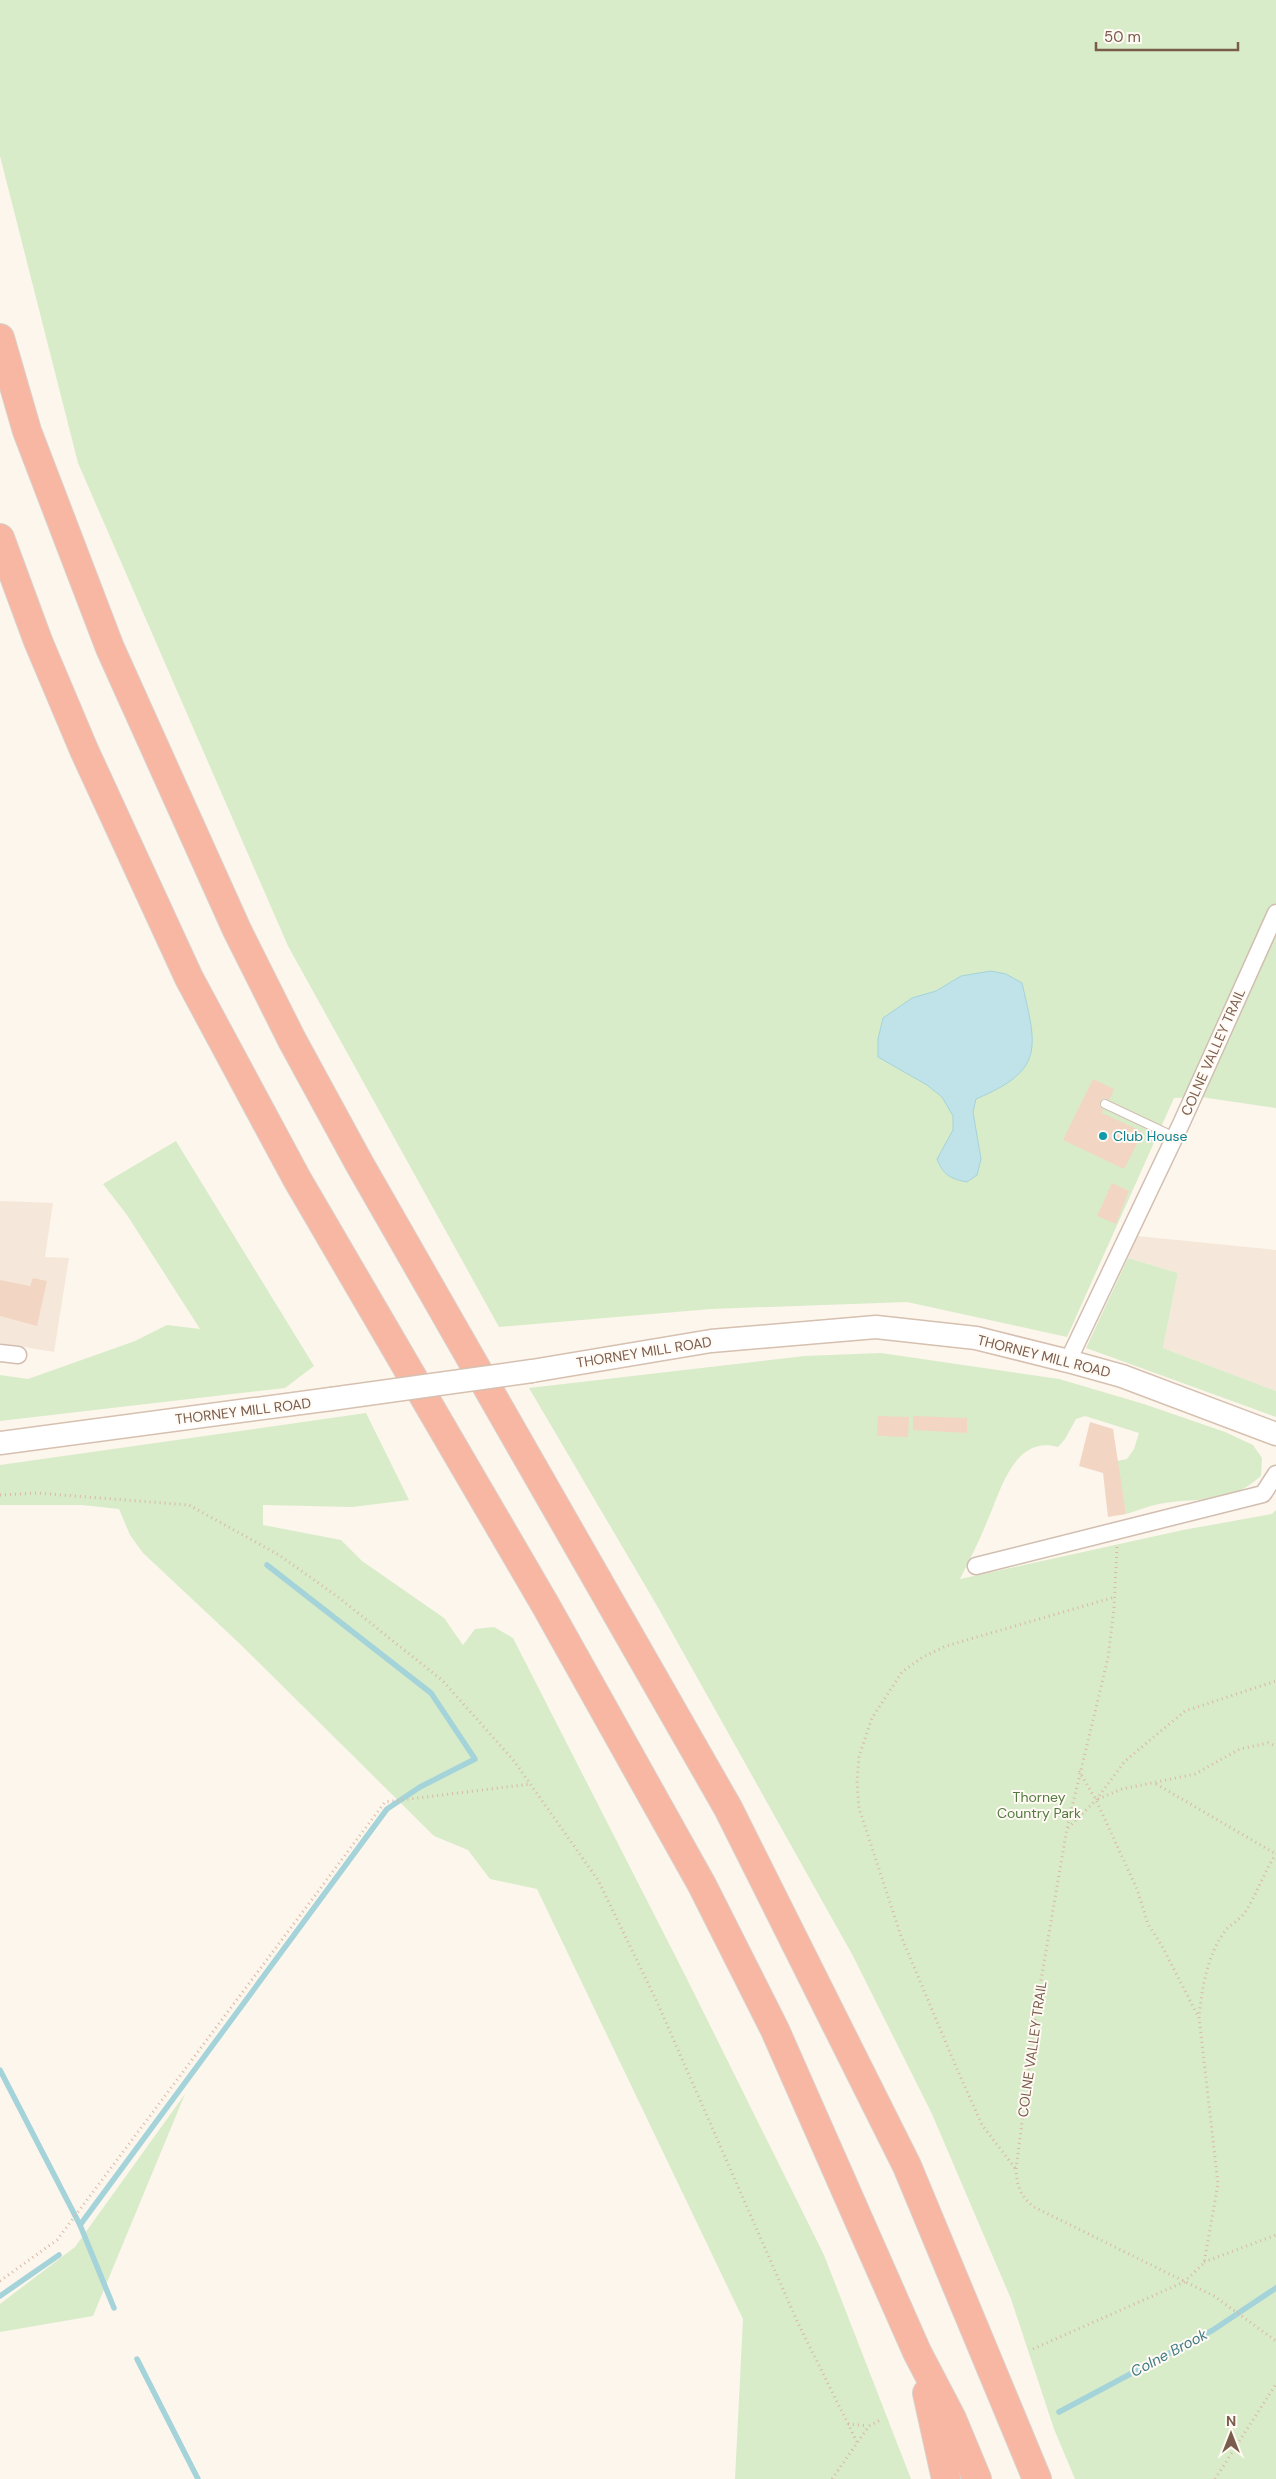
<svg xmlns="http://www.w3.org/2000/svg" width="1276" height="2479" viewBox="0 0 1276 2479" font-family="'DM Sans',sans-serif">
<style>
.residential{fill:#f5e8da}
.green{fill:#d8ecc9}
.water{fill:#bfe3e8;stroke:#a5d3da}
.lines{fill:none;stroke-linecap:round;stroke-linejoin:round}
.stream{stroke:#a5d3da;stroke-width:5.5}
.building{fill:#f3d5c3}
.lane-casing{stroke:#d1beb0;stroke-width:10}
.street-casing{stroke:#d1beb0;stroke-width:19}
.secondary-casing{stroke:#d6c0b0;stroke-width:25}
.highway-casing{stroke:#dad1cd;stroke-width:30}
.path{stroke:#d9b8a5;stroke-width:3;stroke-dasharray:1 4;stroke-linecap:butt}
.lane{stroke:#fff;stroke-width:8}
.street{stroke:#fff;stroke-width:16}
.secondary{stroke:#fff;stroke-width:22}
.highway{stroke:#f7b7a3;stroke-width:28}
.secondary-bridge-casing{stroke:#d6c0b0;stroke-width:25;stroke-linecap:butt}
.secondary-bridge{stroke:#fff;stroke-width:22}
.culture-dot{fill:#0f9aa8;stroke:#fffaf3;stroke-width:2}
.labels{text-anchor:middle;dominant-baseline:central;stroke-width:4;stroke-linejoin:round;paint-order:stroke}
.street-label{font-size:14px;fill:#7a5c4d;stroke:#fffaf3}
.culture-label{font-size:14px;fill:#0d838f;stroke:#fffaf3;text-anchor:start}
.park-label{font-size:14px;fill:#537a41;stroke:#fffaf3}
.water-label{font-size:15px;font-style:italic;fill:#437c86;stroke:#fffaf3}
</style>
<rect width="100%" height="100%" fill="#fdf6ec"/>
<g class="residential">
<path d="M0,1201l53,2 -8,54 24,1 -15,94 -54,-9z"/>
<path d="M1137,1236l139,14v141l-113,-43 15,-75 -50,-15z"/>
</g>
<g class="green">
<path d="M0,0h1276v1108l-75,-11 -27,1 -107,239 -160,-35 -196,7 -212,18 -211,-381 -210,-483 -78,-307z"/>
<path d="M176,1141l138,225 -29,22 -285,33v-46l28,4 107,-38 32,-16 33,4 -73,-114 -24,-31z"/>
<path d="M1128,1258l50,15 -15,75 113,43v26l-190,-69z"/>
<path d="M881,1353l178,26 85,25 81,28 28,13 9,13 -1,18c-35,31 -61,20 -102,28 -11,2 -22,7 -33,10l-9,-53 10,-2 7,-10 5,-16 -54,-17 -9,3 -11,20 -7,8c-44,-12 -57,43 -70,72 -8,21 -18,40 -28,60l223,-49 89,-16 4,-4v969h-201l-21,-50 -43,-130 -79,-185 -79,-158 -197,-352 -127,-216 275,-32z"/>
<path d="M366,1413l43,87 -57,7 -89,-2v20l78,15 21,21 82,57 19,27 12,-16 19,-2 19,11 171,335 140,282 87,224h-176l8,-160 -206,-430 -47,-10 -22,-29 -34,-14 -194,-192 -97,-91 -13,-18 -11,-26 -37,-4h-82v-40z"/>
<path d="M185,2094l-92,222 -93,16v-28l75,-57z"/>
</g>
<path class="water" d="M991,971l15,3 16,9c15,65 23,87 -46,116l-3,13 8,47 -4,16 -10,7c-16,-3 -24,-7 -30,-23l16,-29v-14l-11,-19 -15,-12 -49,-28v-18l5,-21 29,-20 24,-7 25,-15z"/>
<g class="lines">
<g class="stream">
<path d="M0,2070l80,155 34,83"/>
<path d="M80,2225l307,-416 33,-22 55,-28 -44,-66 -164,-128"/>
<path d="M0,2296l59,-41"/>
<path d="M137,2359l61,120"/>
<path d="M1059,2412l154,-82 63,-42"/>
</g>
</g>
<g class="building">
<path d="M1093,1079l21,10 -5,11 -5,-2 -4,3v6l3,2 -1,4 41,19 -19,37 -61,-29z"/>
<path d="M1112,1183l17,8 -13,33 -19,-8z"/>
<path d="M33,1278l14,3 -10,45 -37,-10v-36l30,6z"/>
<path d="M878,1416l31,1 -1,20 -31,-1z"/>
<path d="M913,1416l54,2v15l-54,-3z"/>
<path d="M1090,1422l23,7 13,85 -18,3 -5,-44 -24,-7z"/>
</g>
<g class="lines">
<defs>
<path id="lane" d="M1105,1104l70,33"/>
<g id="street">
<path d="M0,1353l18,2"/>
<path d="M1068,1361l113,-237 95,-211"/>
<path d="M976,1566l287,-72 13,-20"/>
</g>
<g id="secondary">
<path d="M532,1371l179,-30 165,-14 100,11 92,23 54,15 154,58"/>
<path d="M0,1443l331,-44"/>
</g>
<g id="highway">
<path d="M0,338l27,93 83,217 127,282 55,110 67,123 369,645 179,358 130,313"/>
<path d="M0,538l38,103 46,109 105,228 108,201 249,427 156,279 73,145 142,322 35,67 25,60"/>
<path d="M927,2393l19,86"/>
</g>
</defs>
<use href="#lane" class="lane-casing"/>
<use href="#street" class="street-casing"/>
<use href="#secondary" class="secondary-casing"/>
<use href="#highway" class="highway-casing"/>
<g class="path">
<path d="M0,1495l37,-2 152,12 90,50 59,42 105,84 71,80 84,119 59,122 140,319 60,121"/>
<path d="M1117,1547l-3,61 -6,50 -41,170 -29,170 -22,171c1,17 4,27 18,38l180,89 62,45"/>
<path d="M1079,1771l17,29 41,89 11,35 15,24 35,68"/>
<path d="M1156,1784l120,70"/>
<path d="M1098,1799l24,-10 73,-15 45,-25 28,-6 8,3"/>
<path d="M1068,1828l28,-28 29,-39 60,-50 91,-30"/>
<path d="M1015,2168l-33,-43 -25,-56 -56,-133 -42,-128 -2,-25 2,-27 13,-38 30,-46 21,-15 23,-11 169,-49"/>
<path d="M1204,2262l72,-27"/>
<path d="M0,2281l57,-41 328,-438 146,-18"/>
<path d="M1033,2349l151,-67 20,-19 14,-79 -19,-167c3,-29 8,-63 27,-87 6,-7 15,-11 20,-19 11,-18 18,-39 30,-57"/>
<path d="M848,2424l20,2"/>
<path d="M832,2479l37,-53 13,-7"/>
<path d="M1215,2479l61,-95"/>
</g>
<use href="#lane" class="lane"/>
<use href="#street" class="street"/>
<use href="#secondary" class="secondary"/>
<use href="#highway" class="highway"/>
<defs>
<path id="secondary-bridge" d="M331,1399l201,-28"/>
</defs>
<use href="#secondary-bridge" class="secondary-bridge-casing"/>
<use href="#secondary-bridge" class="secondary-bridge"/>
</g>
<circle class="culture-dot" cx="1103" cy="1136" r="5"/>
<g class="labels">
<g class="street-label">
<text transform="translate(1213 1052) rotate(-66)">COLNE VALLEY TRAIL</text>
<text transform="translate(644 1352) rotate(-9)">THORNEY MILL ROAD</text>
<text transform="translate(1044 1356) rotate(14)">THORNEY MILL ROAD</text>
<text transform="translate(243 1411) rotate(-7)">THORNEY MILL ROAD</text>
<text transform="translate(1032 2049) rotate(-82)">COLNE VALLEY TRAIL</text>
</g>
<g class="culture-label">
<text x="1113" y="1136">Club House</text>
</g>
<g class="park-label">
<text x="1039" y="1797">Thorney<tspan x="1039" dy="16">Country Park</tspan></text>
</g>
<g class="water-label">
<text transform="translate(1169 2353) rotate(-28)">Colne Brook</text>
</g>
</g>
<g transform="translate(1231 2434)" stroke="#fffaf3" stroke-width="4" paint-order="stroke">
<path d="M0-4L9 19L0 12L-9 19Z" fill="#7a5c4d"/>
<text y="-8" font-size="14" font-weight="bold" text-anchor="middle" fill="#7a5c4d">N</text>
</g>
<path d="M1096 42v8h142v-8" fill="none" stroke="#7a5c4d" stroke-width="2.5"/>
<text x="1104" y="42" font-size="15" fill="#7a5c4d" stroke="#fffaf3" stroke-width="4" paint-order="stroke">50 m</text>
</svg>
